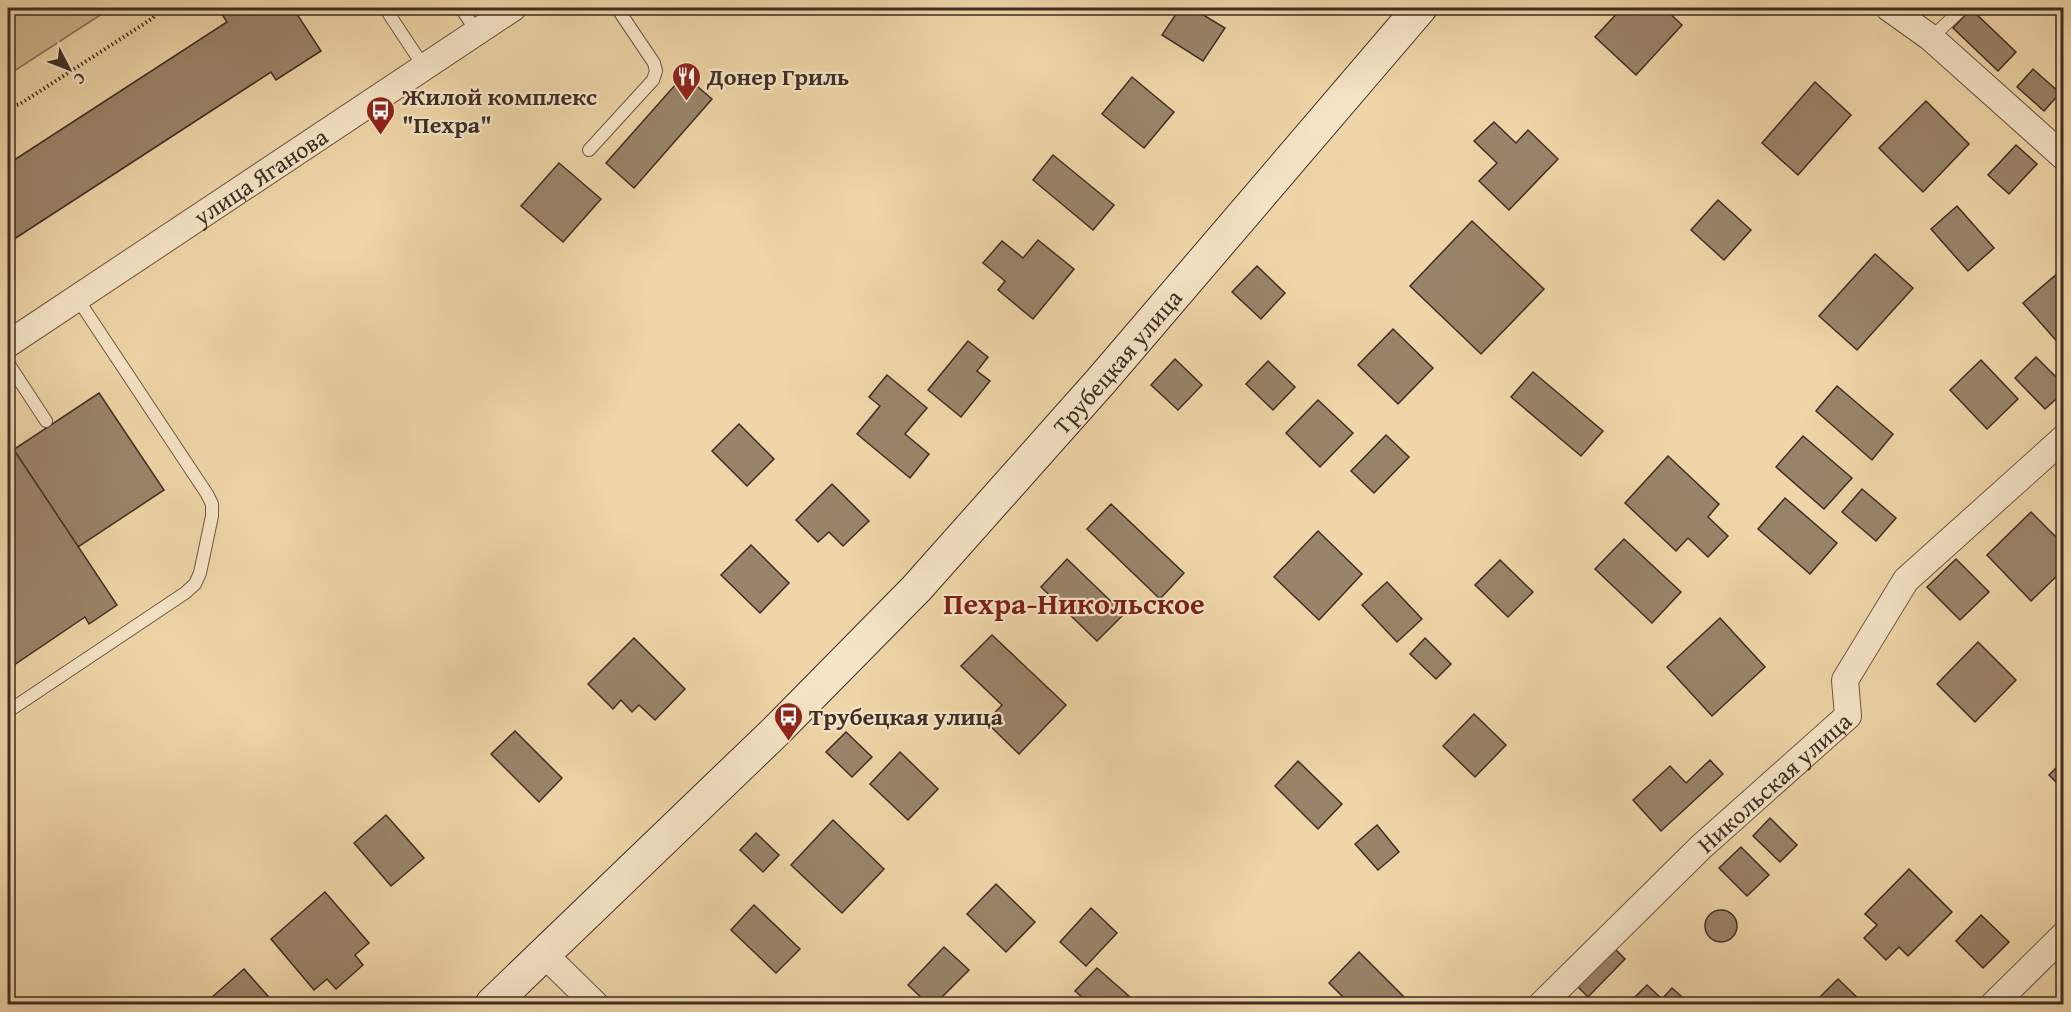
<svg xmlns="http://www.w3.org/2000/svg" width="2071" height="1012" viewBox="0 0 2071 1012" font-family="'Gentium Book Plus',serif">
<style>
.green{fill:#d1b891;stroke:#88725c;stroke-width:1.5}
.building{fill:#9a8469;stroke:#3e2d26;stroke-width:1.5}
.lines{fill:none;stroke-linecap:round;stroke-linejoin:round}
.service-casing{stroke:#6a5746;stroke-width:14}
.minor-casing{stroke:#6a5746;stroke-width:28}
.secondary-casing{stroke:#3e2d26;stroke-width:35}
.path{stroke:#3e2d26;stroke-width:4;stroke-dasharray:1.5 3;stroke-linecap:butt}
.service{stroke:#f5e4c6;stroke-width:12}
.minor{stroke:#f5e4c6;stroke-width:26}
.secondary{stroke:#f5e4c6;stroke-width:33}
.labels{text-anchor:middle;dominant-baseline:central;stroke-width:4.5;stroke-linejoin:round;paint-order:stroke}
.poi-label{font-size:24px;font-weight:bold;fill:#3e2d26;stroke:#f5e4c6;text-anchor:start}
.street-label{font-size:24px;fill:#3e2d26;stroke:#f5e4c6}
.district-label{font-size:30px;font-weight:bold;fill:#7a1f14;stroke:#f5e4c6}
</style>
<rect width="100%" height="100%" fill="#efd5a7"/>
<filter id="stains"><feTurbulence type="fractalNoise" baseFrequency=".00333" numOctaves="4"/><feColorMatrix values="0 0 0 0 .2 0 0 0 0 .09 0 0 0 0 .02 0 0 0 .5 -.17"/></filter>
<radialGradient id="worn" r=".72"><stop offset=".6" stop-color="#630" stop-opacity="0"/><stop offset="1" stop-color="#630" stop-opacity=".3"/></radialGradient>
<path class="green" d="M8,8h103l-103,67z"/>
<g class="building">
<path d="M218,8h75l28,43 -45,29 -5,-8 -263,171v-79l219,-142z"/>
<path d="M1180,8h12l33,20 -22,33 -41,-26z"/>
<path d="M1622,8h42l18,17 -46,50 -41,-38z"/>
<path d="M1925,8h17l-4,5 -8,-1z"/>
<path d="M1971,9l45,43 -18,19 -45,-43z"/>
<path d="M2033,69l27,24 -16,18 -27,-24z"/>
<path d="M684,75l28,24 -78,89 -28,-25z"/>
<path d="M1132,77l42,35 -30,36 -42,-34z"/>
<path d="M1815,82l36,33 -53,60 -36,-32z"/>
<path d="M1926,101l43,43 -46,48 -44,-44z"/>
<path d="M1494,122l22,21 12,-13 30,29 -49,51 -30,-29 18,-18 -23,-22z"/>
<path d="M2016,145l21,19 -28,30 -21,-19z"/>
<path d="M1053,155l61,50 -21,25 -60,-50z"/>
<path d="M559,163l42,36 -38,43 -42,-36z"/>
<path d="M1718,200l33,30 -27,30 -33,-30z"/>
<path d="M1957,206l37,42 -26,23 -37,-42z"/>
<path d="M1472,221l72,68 -63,65 -71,-68z"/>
<path d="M1038,240l36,29 -41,50 -35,-29 7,-9 -22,-18 19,-22 21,17z"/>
<path d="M1875,254l38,34 -56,62 -38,-34z"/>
<path d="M1257,266l28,27 -24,26 -29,-27z"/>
<path d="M2064,268v78l-2,1 -39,-44z"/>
<path d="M1393,329l40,39 -35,36 -40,-39z"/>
<path d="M968,341l20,16 -11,14 13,10 -29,36 -33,-27z"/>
<path d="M2036,357l28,28v7l-19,17 -30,-31z"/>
<path d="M1175,359l27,26 -24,25 -27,-25z"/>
<path d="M1981,360l37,39 -31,30 -37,-39z"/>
<path d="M1268,361l27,26 -22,23 -27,-26z"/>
<path d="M1533,372l70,59 -22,25 -70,-59z"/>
<path d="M887,375l40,33 -22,26 24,20 -19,24 -53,-44 23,-28 -11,-9z"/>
<path d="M1837,386l56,48 -21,26 -56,-49z"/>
<path d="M99,393l65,97 -86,57 -65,-97z"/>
<path d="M1318,400l35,33 -33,34 -34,-34z"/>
<path d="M739,424l35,35 -27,27 -35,-35z"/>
<path d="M1386,435l23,22 -35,36 -23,-22z"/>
<path d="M1803,436l49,42 -28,31 -48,-42z"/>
<path d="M8,441l109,164 -28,19 -4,-7 -77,52z"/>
<path d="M1668,456l51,48 -11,13 20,19 -20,21 -20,-19 -12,13 -51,-48z"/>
<path d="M832,484l37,37 -26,25 -14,-14 -11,10 -22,-22z"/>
<path d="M1862,489l34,29 -20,23 -34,-29z"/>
<path d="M1785,498l52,45 -27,31 -52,-45z"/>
<path d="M1111,504l73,69 -24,26 -73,-70z"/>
<path d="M2031,512l33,33v24l-33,32 -44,-46z"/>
<path d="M1318,531l44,43 -43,46 -45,-43z"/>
<path d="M1624,539l57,53 -29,31 -57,-54z"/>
<path d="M751,545l38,38 -29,30 -39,-38z"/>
<path d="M1067,559l57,55 -27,27 -56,-54z"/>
<path d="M1956,559l33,33 -29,28 -33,-33z"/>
<path d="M1500,560l33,32 -25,25 -33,-32z"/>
<path d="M1387,582l35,37 -25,23 -35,-37z"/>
<path d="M1720,618l45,49 -53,49 -45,-49z"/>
<path d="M992,635l74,70 -47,49 -33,-32 16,-17 -41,-39z"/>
<path d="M634,638l51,51 -30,31 -16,-15 -7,7 -11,-12 -8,9 -25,-25z"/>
<path d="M1425,638l26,26 -15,15 -26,-25z"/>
<path d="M1978,642l38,38 -41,42 -38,-38z"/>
<path d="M1474,714l32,31 -31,32 -32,-31z"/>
<path d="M515,731l47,47 -23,24 -48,-48z"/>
<path d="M846,732l26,25 -20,20 -26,-25z"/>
<path d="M900,752l38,37 -30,31 -38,-36z"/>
<path d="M1710,760l13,14 -62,57 -28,-31 37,-34 16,17z"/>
<path d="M2064,760v30l-15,-15z"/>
<path d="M1298,761l44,43 -24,25 -43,-43z"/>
<path d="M386,815l38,43 -33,28 -37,-43z"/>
<path d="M1770,818l27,27 -17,17 -27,-26z"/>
<path d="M833,820l51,49 -42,44 -51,-48z"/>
<path d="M1377,825l22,27 -21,18 -23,-26z"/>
<path d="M756,833l23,22 -16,17 -23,-22z"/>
<path d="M1741,847l28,28 -22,21 -28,-28z"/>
<path d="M1909,869l43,43 -44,44 -9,-9 -13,13 -22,-22 13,-13 -12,-11z"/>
<path d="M996,884l39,38 -29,30 -39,-38z"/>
<path d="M325,892l44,51 -14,12 8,10 -27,24 -9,-10 -13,11 -43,-51z"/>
<path d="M754,905l46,44 -24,24 -45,-43z"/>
<path d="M1091,908l26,25 -31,33 -26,-24z"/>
<circle cx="1721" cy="926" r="16"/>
<path d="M1981,915l28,27 -26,26 -27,-27z"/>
<path d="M1612,946l13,13 -37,38 -13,-13z"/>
<path d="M944,947l25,23 -34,34h-7l-20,-19z"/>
<path d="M1359,952l49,49 -4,3h-54l-21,-21z"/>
<path d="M1097,968l41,36h-48l-15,-13z"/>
<path d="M244,969l31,35h-59l-5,-6z"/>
<path d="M1838,979l26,25h-51z"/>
<path d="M1647,985l15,14 10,-11 18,16h-62z"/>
</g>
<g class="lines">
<defs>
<g id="service">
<path d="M385,8l39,59"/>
<path d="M461,8l16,24"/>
<path d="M1931,38l32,-30"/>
<path d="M589,150l64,-70 3,-9 -2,-8 -37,-55"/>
<path d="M8,363l38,58"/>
<path d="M8,710l5,-2 172,-115 10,-9 5,-11 12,-57v-12l-5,-10 -130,-196"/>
</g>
<g id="minor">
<path d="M1889,8l42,30 133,119"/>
<path id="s1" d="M8,344l505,-336"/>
<path d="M544,954l51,50"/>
<path id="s2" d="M1542,1004l159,-157 147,-131 -3,-36 61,-100 158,-142"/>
<path d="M1994,1004l70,-69"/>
</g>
<g id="secondary">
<path id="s3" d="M492,1004l284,-273 140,-142 185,-208 319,-373"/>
</g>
</defs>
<use href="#service" class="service-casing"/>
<use href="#minor" class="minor-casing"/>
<use href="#secondary" class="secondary-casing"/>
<path class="path" d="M8,107l12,-3 133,-86 7,-10"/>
<use href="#service" class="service"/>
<use href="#minor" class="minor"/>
<use href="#secondary" class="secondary"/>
</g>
<defs>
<symbol id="restaurant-pin" viewBox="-11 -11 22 30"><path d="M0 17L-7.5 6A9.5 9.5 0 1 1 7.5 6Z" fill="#8f2418" stroke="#f5e4c6"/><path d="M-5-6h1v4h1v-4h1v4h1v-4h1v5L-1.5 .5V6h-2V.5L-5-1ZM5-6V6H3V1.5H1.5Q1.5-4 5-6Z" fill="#fff"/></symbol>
<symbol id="bus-pin" viewBox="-11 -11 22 30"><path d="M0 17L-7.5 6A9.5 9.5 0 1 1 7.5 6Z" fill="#8f2418" stroke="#f5e4c6"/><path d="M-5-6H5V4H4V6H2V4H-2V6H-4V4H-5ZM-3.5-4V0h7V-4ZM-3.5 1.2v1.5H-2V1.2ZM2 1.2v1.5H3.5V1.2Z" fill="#fff"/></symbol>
</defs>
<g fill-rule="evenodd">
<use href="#restaurant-pin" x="670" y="60" width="33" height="45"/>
<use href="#bus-pin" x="364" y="94" width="33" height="45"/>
<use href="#bus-pin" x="772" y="700" width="33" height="45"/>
</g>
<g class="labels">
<g class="poi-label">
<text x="707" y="76">Донер Гриль</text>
<text x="402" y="96">Жилой комплекс<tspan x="402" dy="28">"Пехра"</tspan></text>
<text x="809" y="716">Трубецкая улица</text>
</g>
<g class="street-label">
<text stroke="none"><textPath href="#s1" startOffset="303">улица Яганова</textPath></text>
<text stroke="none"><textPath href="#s3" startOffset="897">Трубецкая улица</textPath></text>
<text stroke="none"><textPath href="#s2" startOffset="321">Никольская улица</textPath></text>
</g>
<g class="district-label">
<text x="1074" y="603">Пехра-Никольское</text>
</g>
</g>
<rect width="2071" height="1012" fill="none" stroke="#efd5a7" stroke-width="30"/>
<rect x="9" y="9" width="2053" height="994" fill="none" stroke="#3e2d26" stroke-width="3"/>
<rect x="15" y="15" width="2041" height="982" fill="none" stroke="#3e2d26" stroke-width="1.5"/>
<g transform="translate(69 69) rotate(132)" stroke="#f5e4c6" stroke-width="4.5" paint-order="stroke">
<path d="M0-4.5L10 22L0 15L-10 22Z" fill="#3e2d26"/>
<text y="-9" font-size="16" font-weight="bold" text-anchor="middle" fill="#3e2d26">С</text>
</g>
<rect width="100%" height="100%" filter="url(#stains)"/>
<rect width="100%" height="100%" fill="url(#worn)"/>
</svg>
